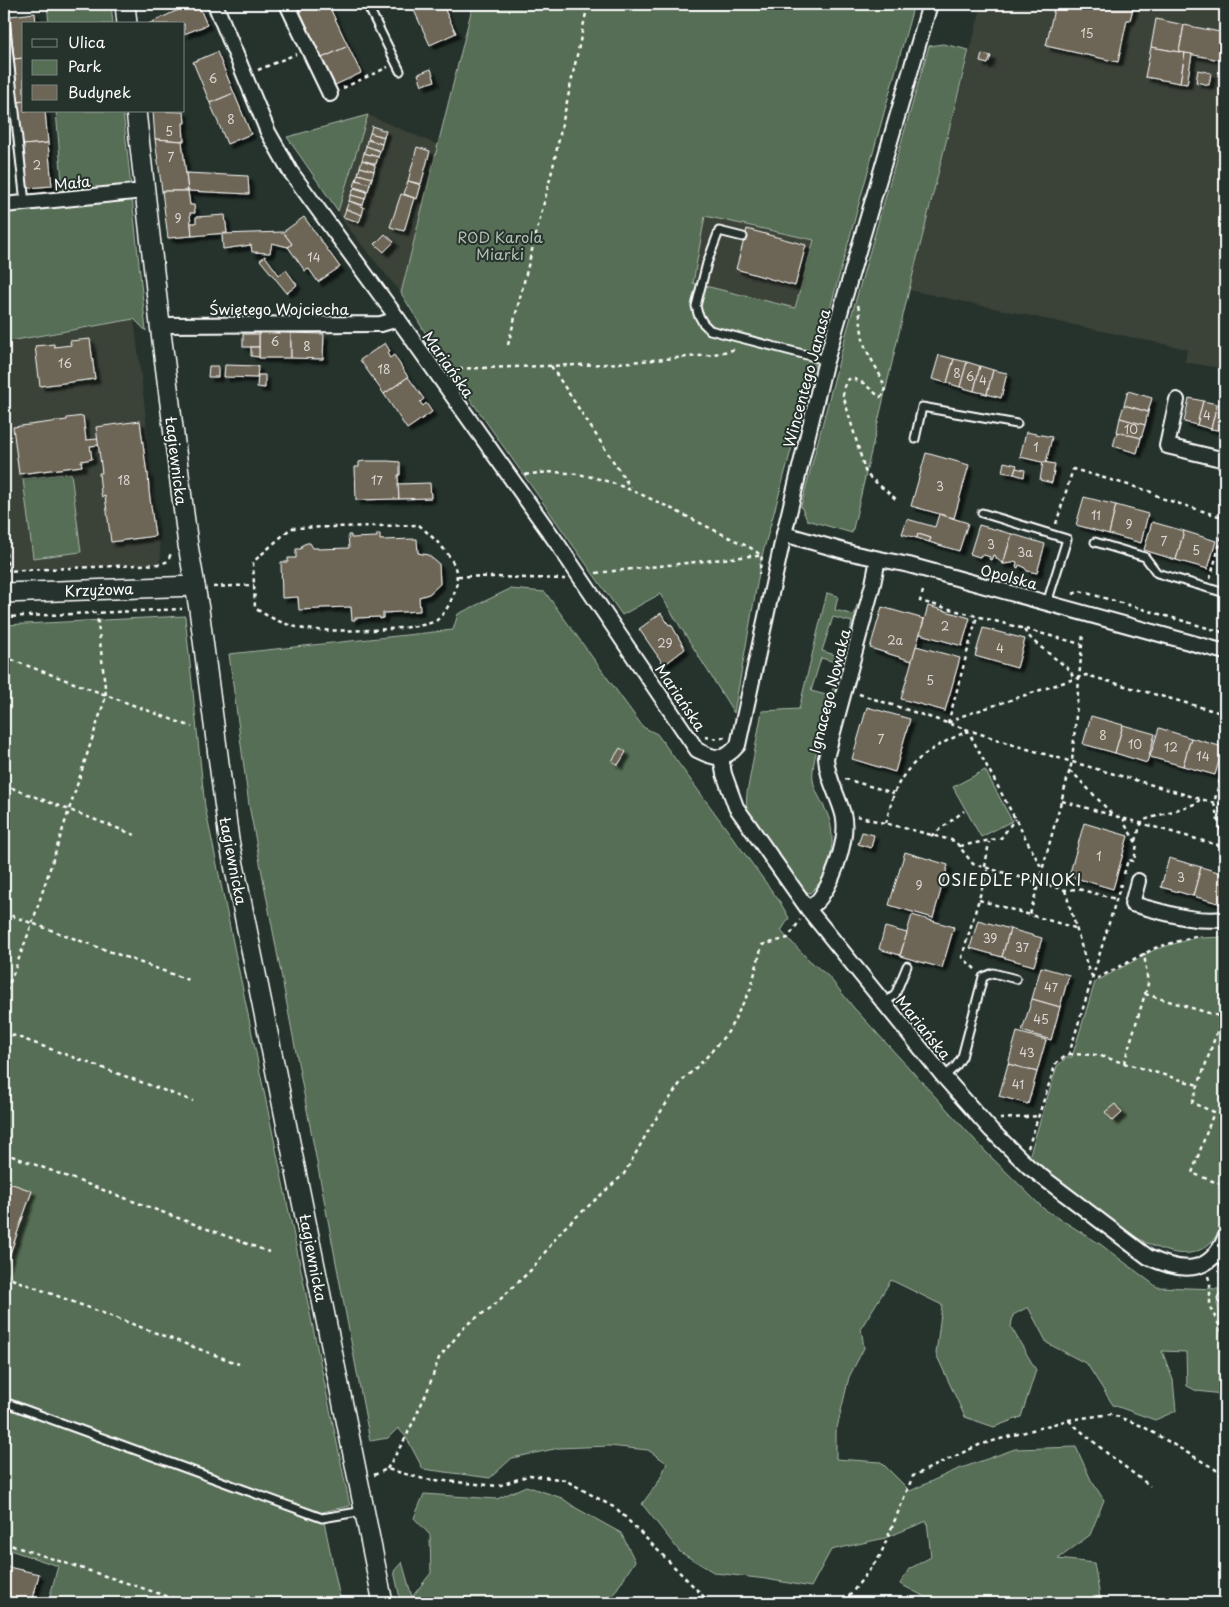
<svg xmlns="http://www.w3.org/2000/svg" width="1229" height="1607" viewBox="0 0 1229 1607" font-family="'Playpen Sans',sans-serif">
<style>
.built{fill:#3b4239}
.green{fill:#556e54;stroke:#aab6aa;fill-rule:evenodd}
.building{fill:#6d6555;stroke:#fff;filter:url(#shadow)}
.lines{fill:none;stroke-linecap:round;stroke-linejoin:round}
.lane-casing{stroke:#fff;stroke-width:11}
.street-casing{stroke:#fff;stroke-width:18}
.secondary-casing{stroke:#fff;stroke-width:22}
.path{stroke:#fff;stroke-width:2.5;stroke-dasharray:4 4;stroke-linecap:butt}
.lane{stroke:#26332d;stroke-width:7}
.street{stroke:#26332d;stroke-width:14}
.secondary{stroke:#26332d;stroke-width:19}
.labels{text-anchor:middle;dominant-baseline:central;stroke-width:4;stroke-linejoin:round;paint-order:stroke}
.number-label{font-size:12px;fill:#dad8d4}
.street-label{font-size:15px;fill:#fff;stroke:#26332d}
.park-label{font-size:15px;fill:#b2beb2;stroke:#26332d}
.neighbourhood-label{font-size:16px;letter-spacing:1px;fill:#fff;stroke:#26332d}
</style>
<defs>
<filter id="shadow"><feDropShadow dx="4.5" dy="4.5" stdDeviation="1" flood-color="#0009"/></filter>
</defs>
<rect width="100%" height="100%" fill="#26332d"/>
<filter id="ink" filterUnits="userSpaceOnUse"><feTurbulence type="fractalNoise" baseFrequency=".02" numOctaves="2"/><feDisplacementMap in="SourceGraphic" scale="10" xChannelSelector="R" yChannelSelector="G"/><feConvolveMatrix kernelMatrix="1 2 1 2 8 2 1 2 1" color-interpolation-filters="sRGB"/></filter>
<g filter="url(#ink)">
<g class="built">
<path d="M982,4h243v365l-40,-7 2,-13 -278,-59z"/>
<path d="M368,115l70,30 -37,148 -56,-69 -7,-13z"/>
<path d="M705,216l110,24 -20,68 -102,-25z"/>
<path d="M134,319l10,82 17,157 -4,6 -153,7v-229z"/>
</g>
<g class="green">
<path d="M47,4h64l2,20h-64z"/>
<path d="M473,4h441l-152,552 -28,157 -74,-119 -38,21 -185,-263 -36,-59zM705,216l109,24 -19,68 -102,-25z"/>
<path d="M943,44l26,6 -60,240 -57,243 -45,-13 -6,-14 45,-172 83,-288z"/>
<path d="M56,111h67l23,220 -12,-12 -130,23v-131l60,-6z"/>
<path d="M368,115l-30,96 -51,-74z"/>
<path d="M71,473l10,79 -48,6 -10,-79z"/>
<path d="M510,589l35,3 98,135 14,7 123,168 9,16 -8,13 28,29 20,17 25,31 132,144 58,57 56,35 57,43 62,2 -2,15 4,13 4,1v94l-3,-18 -25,-3 -10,-5 -1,-34 -24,-1 11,29 3,31 -21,9 -42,-15 -26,-41 -40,-21 -19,-36 -15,8 -2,12 25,43 -15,47 -27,10 -29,-10 -29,-63 6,-49 -51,-25 -30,48 3,20 -15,29 -13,55v27l45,3 29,29 46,-21 59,-21 61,-2 15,33 13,20 -14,35 -32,24 36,4 7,40h-164l-37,-19 9,-15 22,-12 -4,-36 -42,17 -54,12 -20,37 -45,-8 -51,-6 -35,-21 -38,-48 17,-23 8,-18 -19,-13 -39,-4 -50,2 -47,10 -22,20 -67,-9 -17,-32 -8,-9 -10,10 -18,3 -121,-636 -20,-151 224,-24 5,-16z"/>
<path d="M827,593l11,3 -3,14 19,5 3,-10 2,1 -7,27 -2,-1 2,-10 -19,-5 -11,34 20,6 4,-12 2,1 -5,18 -22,-6 -10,33 19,5 4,-10 2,1c-6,21 -26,73 -23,93 2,14 14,28 17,42 6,24 -1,55 -20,71l-7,-2 -57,-82 1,-16 15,-82 37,-2z"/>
<path d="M185,616l20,191 145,699 -28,6 19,91h-293l10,-37 -54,-18v-923z"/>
<path d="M985,770l27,51 -31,16 -28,-50z"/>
<path d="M1201,936v2l24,-1v282c-28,73 -100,12 -138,-17 -20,-14 -41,-28 -58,-45l28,-91 10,-9h5l23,-75 61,-33z"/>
<path d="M526,1486l36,12 14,10 45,25 14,28 -22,34 -21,8h-191l-7,-32 8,-9 10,35 19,-24 -1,-38 -16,-17 10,-24 73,5z"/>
</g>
<g class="building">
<path d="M191,4h7l9,21 -23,9v-10h-36z"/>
<path d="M306,4h22l20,42 -26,12 -24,-51z"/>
<path d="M411,4h31l14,29 -26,12z"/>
<path d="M1055,4h79l-4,16h-3l-9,42 -72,-16z"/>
<path d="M35,13l1,11h-12v34l-10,1 -4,-43z"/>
<path d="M1156,19l28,6 -5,27 -28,-5z"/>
<path d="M1184,25l41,8v28l-46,-9z"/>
<path d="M348,46l13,27 -26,12 -13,-27z"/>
<path d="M1151,47l34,6 -5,30 -35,-6z"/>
<path d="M217,52l17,41 -24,10 -17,-41z"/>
<path d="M1185,53l7,1 -5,30 -7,-1z"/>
<path d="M982,54l9,2 -3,8 -8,-2z"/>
<path d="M24,58v43l-6,1 -4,-43z"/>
<path d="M431,69l4,12 -13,4 -4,-11z"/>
<path d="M1198,70l13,3 -2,12 -13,-3z"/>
<path d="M234,93l17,41 -24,10 -17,-41z"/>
<path d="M24,101v10h21l3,32 -25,2 -5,-43z"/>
<path d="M153,111l31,1 1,11h-2l1,18 -29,-2z"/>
<path d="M372,126l14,5 -2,6 -14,-4z"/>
<path d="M370,133l14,4 -2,7 -14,-5z"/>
<path d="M155,139l27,2 6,50h-26z"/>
<path d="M367,140l15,4 -2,7 -14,-5z"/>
<path d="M48,143l4,43 -25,2 -4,-43z"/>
<path d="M366,146l14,5 -2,6 -14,-4z"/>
<path d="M417,147l13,4 -9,33 -13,-3z"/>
<path d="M364,153l14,4 -2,7 -14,-4z"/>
<path d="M362,160l13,5 -1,6 -14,-4z"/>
<path d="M360,167l14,4 -2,7 -14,-4z"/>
<path d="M186,173l62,3 1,18 -61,-3z"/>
<path d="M358,174l14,4 -2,6 -14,-4z"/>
<path d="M356,180l14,4 -2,7 -14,-4z"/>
<path d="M408,181l13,4 -4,14 -13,-5z"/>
<path d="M354,188l13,4 -2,7 -14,-4z"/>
<path d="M162,191h26l2,14h4l1,8h-5l2,23 -24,2z"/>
<path d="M401,194l13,4 -10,33 -14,-4z"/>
<path d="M351,195l14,4 -2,6 -14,-4z"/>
<path d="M349,201l15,6 -2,8 -16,-6z"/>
<path d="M346,209l16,6 -3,7 -16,-5z"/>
<path d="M225,215l2,18 -35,3 -1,-13h5v-6z"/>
<path d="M304,217l36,50 -22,15 -9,-13 -4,2 -17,-24 4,-3 -9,-12z"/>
<path d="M747,229l59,16 -11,41 -59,-17z"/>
<path d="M283,232l9,12 -4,3 -16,-4 -2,10 -18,-1 -1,-7 -28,4 -1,-15z"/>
<path d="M385,234l9,8 -10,10 -9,-8z"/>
<path d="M265,256l14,19 7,-5 11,15 -10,8 -27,-33z"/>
<path d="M259,332l32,1v25h-32z"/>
<path d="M291,333l33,1 -1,25 -32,-1z"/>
<rect x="243" y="334" width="16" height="13"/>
<path d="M90,339l5,40 -55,7 -5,-40 19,-2v3l17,-2 -1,-4z"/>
<path d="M385,343l5,8 -3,2 3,5 4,-3 14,22 -24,17 -24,-34z"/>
<path d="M251,347h8v10l-8,-1z"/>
<path d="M939,355l15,4 -7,24 -15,-4z"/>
<path d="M954,359l13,3 -7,25 -13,-4z"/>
<path d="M967,362l13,4 -6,25 -14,-4z"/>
<path d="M225,365l33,1 -1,12 -33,-1z"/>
<path d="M209,366h9v11h-10z"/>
<path d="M980,366l13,4 -6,24 -13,-3z"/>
<path d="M993,370l14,3 -6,25 -14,-4z"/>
<path d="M258,375h7v13l-8,-1z"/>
<path d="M408,377l16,22 -4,3 3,4 3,-3 6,9 -25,17 -23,-35z"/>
<path d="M1128,391l24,7 -4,14 -24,-7z"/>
<path d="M1189,398l14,3 -6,24 -13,-3z"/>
<path d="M1203,401l14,3 -6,25 -14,-4z"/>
<path d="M1217,404l8,2 -1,25 -13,-2z"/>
<path d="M1124,405l24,7 -3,13 -25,-7z"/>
<path d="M83,416l3,24 12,-1 1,6 -9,1 2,13 -11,2 1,5 -63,8 -6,-47 54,-7v-2z"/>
<path d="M1120,418l25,7 -4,13 -24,-6z"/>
<path d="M140,421l6,46 1,7 1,-1 1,18 6,45 -44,6 -6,-46 -3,1 -1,-4 -2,-20h3l-6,-46z"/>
<path d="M1026,432l26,5 -6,26 -26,-6z"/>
<path d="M1117,432l24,6 -4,15 -24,-7z"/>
<path d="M926,453l43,12 -15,53 -43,-12z"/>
<path d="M364,461h24l12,1v13h-2l1,24 -43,1 -1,-33h4v-5z"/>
<path d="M1004,462l13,3 -3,9 -12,-2z"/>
<path d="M1043,462l12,2 -3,19 -12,-3z"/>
<path d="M1016,468l9,2 -1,7 -10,-3z"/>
<path d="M430,483l1,15 -32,1 -1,-15z"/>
<path d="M1084,497l32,8 -7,29 -33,-9z"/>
<path d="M1116,505l32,9 -7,29 -32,-9z"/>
<path d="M939,514l29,9 -9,28 -30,-9 2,-4 -13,-4 -1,4 -15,-4 5,-15 28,8z"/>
<path d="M1152,522l32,9 -8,29 -32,-10z"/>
<path d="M979,525l33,9 -9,30 -7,-6v-2l-3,-1 -2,5 -2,-1 1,-2 -6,-2 -5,2 -9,-3z"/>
<path d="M1184,531l32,10 -8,28 -32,-9z"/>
<path d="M377,534h3v6l37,-1 1,14 10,2 11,9 1,20 -11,10 -10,3 1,14 -37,2v5l-3,1v-2l-25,1v2h-3l-1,-13 -31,1v1l-21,1 -1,-13 -16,1 -1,-36h7v-4h8v-9h5l1,-4 5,-2h3l3,5h5v1l31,-1 -1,-13h3v3l26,-1z"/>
<path d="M918,534l13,4 -2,4 -12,-4z"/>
<path d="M1012,534l33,10 -8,29 -10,-2 -3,-4 -5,-2 -1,3 -2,-1 1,-5 -3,-1 -1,2 -10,1z"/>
<path d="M928,606l42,12 -8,28 -42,-12z"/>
<path d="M882,607l42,12 -12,42 -42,-13z"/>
<path d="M661,613l8,12 2,-1 14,25 -21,16 -25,-36z"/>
<path d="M983,628l42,11 -8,29 -42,-12z"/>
<path d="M916,646l44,12 -15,53 -44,-12z"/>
<path d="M867,707l43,12 -15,53 -43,-13z"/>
<path d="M1091,716l32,9 -8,28 -32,-9z"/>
<path d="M1123,725l32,9 -8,29 -32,-10z"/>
<path d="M1159,728l32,10 -8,28 -33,-9z"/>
<path d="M1191,738l32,9 -8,28 -32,-9z"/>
<path d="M620,748l6,4 -8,13 -6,-4z"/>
<path d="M1084,823l44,13 -15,53 -44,-13z"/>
<path d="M862,832l12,3 -3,13 -13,-4z"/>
<path d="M905,852l43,13 -15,53 -44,-13z"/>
<path d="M1169,858l32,9 -8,29 -32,-9z"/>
<path d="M1201,867l24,7v31l-32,-9z"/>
<path d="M912,915l42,12 -12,41 -42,-12z"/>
<path d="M978,920l32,9 -8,28 -32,-9z"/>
<path d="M885,927l22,6 -7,22 -21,-6z"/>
<path d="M1010,929l32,9 -8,28 -32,-9z"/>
<path d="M1041,967l28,8 -9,32 -28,-8z"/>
<path d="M1032,999l28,8 -9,33 -29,-9z"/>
<path d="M1017,1032l29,8 -9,32 -29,-8z"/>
<path d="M1008,1064l29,8 -9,32 -29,-8z"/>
<path d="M1115,1104l7,9 -9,8 -8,-9z"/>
<path d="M7,1182l25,9 -27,77h-1v-77z"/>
<path d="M4,1566l35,8 -7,29h-28z"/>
</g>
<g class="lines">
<defs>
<g id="lane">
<path d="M367,4l33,67"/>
<path d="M4,12l21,191"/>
<path d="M743,237l-24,-6 -12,32 -11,43 2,8 5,9 7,7 116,30"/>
<path d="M915,439l7,-32 95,17"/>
<path d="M982,513l85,26 -20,64"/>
<path d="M1095,542l50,15 12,16 68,20"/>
<path d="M884,1003l11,-8 12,-29"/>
<path d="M944,1077l12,-11 6,-9 21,-80 10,-4 23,6"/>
<path d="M1215,1256l10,7"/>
<path d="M1222,1299l3,1"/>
<path d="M4,1402l318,116 42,-7"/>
</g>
<g id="street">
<path d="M215,4l53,128 22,39 108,148 159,224 140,207c18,9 27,12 41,-5l46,-211 40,-166 106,-364"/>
<path d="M287,4l43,90"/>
<path d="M4,205l140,-14"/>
<path d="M160,325l221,-1 17,-5"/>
<path d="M1177,400l-10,46 58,14"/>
<path d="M784,534l67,19 58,12 316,87"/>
<path d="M721,757l3,17 12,33 72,102 136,168 47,53 38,37 119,90c32,15 61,19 77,-19"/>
<path d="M1138,881l-6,23c32,8 60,19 93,15"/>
<path d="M808,909c5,-4 11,-8 14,-14 13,-18 27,-60 21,-81 -5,-19 -16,-36 -17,-56l47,-174 5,-25"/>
</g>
<g id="secondary">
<path d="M125,4l2,20"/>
<path d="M136,111l24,214 28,220 11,64 30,231 154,763"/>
<path d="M4,593l191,-7"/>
</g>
</defs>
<use href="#lane" class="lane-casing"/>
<use href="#street" class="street-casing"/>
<use href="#secondary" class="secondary-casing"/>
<g class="path">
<path d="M258,70l38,-16"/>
<path d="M343,88l45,-21"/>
<path d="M858,305c3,13 3,26 6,39 6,17 21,33 21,50l-5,3 -17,-14 -11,-5 -5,2 -3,7 -1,8 23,79 31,26"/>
<path d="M508,345l45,-178 35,-163"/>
<path d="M551,366l79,121"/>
<path d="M451,369l156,-5 103,-9 27,-6"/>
<path d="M525,475c56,-11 104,13 153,37 24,12 48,24 73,36l11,8 -3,18"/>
<path d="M1056,524l17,-55 76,22 12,7 64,20"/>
<path d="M419,525c22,20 49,41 33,73 -3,8 -9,17 -15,22 -14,11 -118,13 -137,8 -16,-4 -31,-10 -45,-20l-2,-46 38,-34z"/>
<path d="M4,537l4,34"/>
<path d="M4,571l157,-7 7,-3 3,-8"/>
<path d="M596,573l154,-17h12"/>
<path d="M458,576l107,3"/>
<path d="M1210,579l15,-54"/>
<path d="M213,587l41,-2"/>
<path d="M923,591l-3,10 161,43"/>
<path d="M1073,594l7,-3 145,42"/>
<path d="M4,617l178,-8"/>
<path d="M1024,630l9,11 37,29 4,9"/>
<path d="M4,657l188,70"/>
<path d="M859,694l158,52 208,60"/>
<path d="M948,723l14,-7 124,-41 139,39"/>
<path d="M948,723l29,-107"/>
<path d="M705,737l14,2 6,-2"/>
<path d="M1069,771l6,4 37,39"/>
<path d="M845,779l49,14"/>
<path d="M4,785l131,50"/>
<path d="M1062,801l163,46"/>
<path d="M857,816l98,25 18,23 92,26 13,-1 38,10"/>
<path d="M886,823c3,-11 5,-23 10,-34 12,-29 44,-46 72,-58l72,134 3,2"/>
<path d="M931,836l33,-25"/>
<path d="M1136,841l4,-15 4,-6 54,-17 1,-4"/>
<path d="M960,846l41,-8 14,-19"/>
<path d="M1221,846l1,-8 -8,-35 11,-43"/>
<path d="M985,867l4,-25"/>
<path d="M1124,874l4,-14 6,1 3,-17 -13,-21v-4"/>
<path d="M1065,890l24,82 4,5 5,1 57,-30 44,-13"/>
<path d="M979,900l96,28"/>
<path d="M4,913l187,68"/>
<path d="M1030,914l42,-152 11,-129"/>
<path d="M975,969l-13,-12 26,-89"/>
<path d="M1145,994l77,23"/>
<path d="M4,998l28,-74 74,-228 -9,-82"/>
<path d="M1225,1009l-33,94 22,9 -22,61 33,13"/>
<path d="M4,1032l189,69"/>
<path d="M1069,1054l28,1 101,30"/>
<path d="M1124,1063l24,-79 -4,-31"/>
<path d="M1000,1119l39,-3"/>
<path d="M1028,1148l28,-85 13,-9 52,-170"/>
<path d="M4,1153l265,99"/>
<path d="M4,1276l235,88"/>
<path d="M1208,1276l2,7v24l15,30"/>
<path d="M1068,1420l43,-6 31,12 73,43 10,10"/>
<path d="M387,1469l19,-32 21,-45 12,-34 27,-33 26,-18 40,-38 31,-40 61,-55 27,-48 30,-44 23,-22 24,-28 23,-44 11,-43 26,-7 12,-18"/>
<path d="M374,1475l13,-6 37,10 74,7 32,-11 35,5 52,29 93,94"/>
<path d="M4,1543l184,60"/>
<path d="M844,1603l36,-47 33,-80 66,-31 89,-25 40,34 42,32"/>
</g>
<use href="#lane" class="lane"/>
<use href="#street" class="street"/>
<use href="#secondary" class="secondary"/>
</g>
</g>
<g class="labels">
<g class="number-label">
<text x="1087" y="33">15</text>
<text x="213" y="78">6</text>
<text x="231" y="119">8</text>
<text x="169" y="131">5</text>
<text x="171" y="157">7</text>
<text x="37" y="165">2</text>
<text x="178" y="218">9</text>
<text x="314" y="257">14</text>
<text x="275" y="341">6</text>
<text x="307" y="346">8</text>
<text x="65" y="363">16</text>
<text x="384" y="369">18</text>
<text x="957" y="373">8</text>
<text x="970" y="376">6</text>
<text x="983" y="380">4</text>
<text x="1207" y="415">4</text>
<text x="1131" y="429">10</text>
<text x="1036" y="447">1</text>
<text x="124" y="480">18</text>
<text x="377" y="480">17</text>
<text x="940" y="486">3</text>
<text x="1096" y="515">11</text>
<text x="1129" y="524">9</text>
<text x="1164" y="541">7</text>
<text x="991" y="544">3</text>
<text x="1196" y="550">5</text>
<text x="1025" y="552">3a</text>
<text x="945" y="626">2</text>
<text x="895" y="640">2a</text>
<text x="665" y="643">29</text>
<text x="1000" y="648">4</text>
<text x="930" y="680">5</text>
<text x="1103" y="735">8</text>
<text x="881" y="739">7</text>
<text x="1135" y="744">10</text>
<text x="1171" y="747">12</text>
<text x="1203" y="756">14</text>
<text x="1099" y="856">1</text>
<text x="1181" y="877">3</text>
<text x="919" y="885">9</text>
<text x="990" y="938">39</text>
<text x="1022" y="947">37</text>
<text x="1051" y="987">47</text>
<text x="1041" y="1019">45</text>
<text x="1027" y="1052">43</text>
<text x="1018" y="1084">41</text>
</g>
<g class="street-label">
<text transform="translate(72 182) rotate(-6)">Mała</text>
<text x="279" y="308">Świętego Wojciecha</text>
<text transform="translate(449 364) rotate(55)">Mariańska</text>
<text transform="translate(806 378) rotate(-75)">Wincentego Janasa</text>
<text transform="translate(177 461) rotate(83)">Łagiewnicka</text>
<text transform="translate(1009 576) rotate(15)">Opolska</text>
<text transform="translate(99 589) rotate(-2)">Krzyżowa</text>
<text transform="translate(829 691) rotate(-76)">Ignacego Nowaka</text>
<text transform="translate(681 697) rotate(56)">Mariańska</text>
<text transform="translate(234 861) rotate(79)">Łagiewnicka</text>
<text transform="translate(924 1027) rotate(51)">Mariańska</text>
<text transform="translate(314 1258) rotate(79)">Łagiewnicka</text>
</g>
<g class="park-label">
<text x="500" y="236">ROD Karola<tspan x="500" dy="17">Miarki</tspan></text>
</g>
<g class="neighbourhood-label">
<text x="1010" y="879">OSIEDLE PNIOKI</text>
</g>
</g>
<rect width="1229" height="1607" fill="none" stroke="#26332d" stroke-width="20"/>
<rect x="10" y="10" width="1209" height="1587" fill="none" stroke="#fff" stroke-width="2" filter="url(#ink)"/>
<rect x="22" y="22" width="162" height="90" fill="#26332d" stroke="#7d8581"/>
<rect x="32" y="39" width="25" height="8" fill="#26332d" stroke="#7d8581"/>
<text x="68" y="48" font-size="15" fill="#ffffff">Ulica</text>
<rect x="32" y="60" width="25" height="15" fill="#556e54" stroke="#7d8581"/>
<text x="68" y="72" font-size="15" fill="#ffffff">Park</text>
<rect x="32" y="85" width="25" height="15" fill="#6d6555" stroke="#7d8581"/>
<text x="68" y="98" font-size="15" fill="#ffffff">Budynek</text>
</svg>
